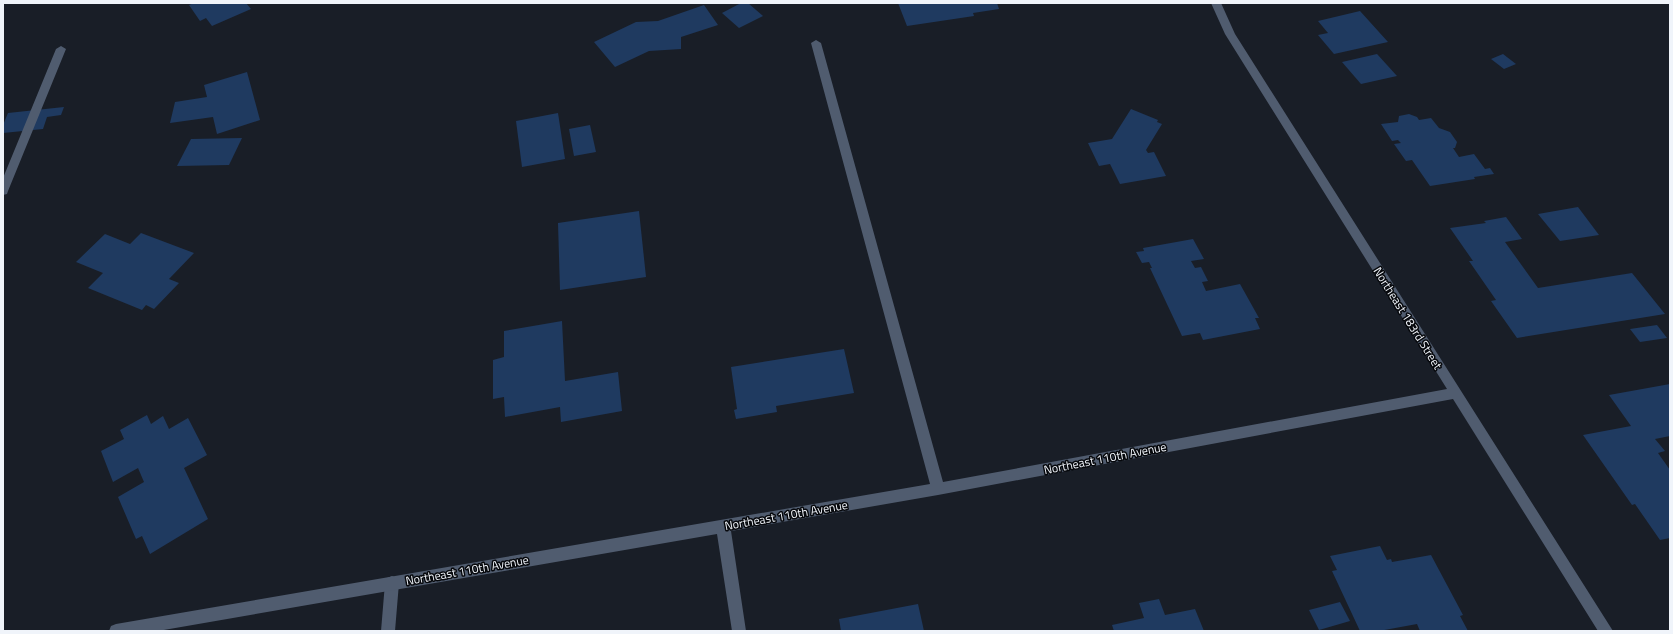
<svg xmlns="http://www.w3.org/2000/svg" width="1673" height="634" viewBox="0 0 1673 634" font-family="'Titillium Web',sans-serif">
<style>
.building{fill:#1f3a60}
.lines{fill:none;stroke-linecap:round;stroke-linejoin:round}
.lane{fill:#505c6f;fill-rule:evenodd}
.street{fill:#505c6f;fill-rule:evenodd}
.labels{text-anchor:middle;dominant-baseline:central;stroke-width:3;stroke-linejoin:round;paint-order:stroke}
.street-label{font-size:12px;fill:#f0f4fa;stroke:#06080c}
</style>
<rect width="100%" height="100%" fill="#191e27"/>
<g class="building">
<path d="M194,3h52l5,6 -39,17 -6,-8 -6,3 -11,-16z"/>
<path d="M741,3h7l15,13 -24,12 -17,-15z"/>
<path d="M898,3h99l2,6 -26,4 1,3 -67,10z"/>
<path d="M704,5l14,20 -37,12v12l-32,2 -34,16 -21,-25 42,-20 22,-1z"/>
<path d="M1360,11l28,31 -54,12 -16,-19 10,-2 -10,-12z"/>
<path d="M1377,54l20,22 -36,8 -19,-22z"/>
<path d="M1503,54l13,10 -12,5 -13,-10z"/>
<path d="M247,72l13,48 -43,14 -4,-17 -43,6 5,-21 32,-5 -3,-12z"/>
<path d="M64,107l-3,8 -14,2 -4,12 -40,4v-8l5,-12z"/>
<path d="M1131,109l27,11 -1,2 5,2 -16,26 2,3 6,-1 12,24 -46,8 -10,-20 -11,2 -11,-23 24,-4z"/>
<path d="M558,113l7,46 -43,8 -6,-46z"/>
<path d="M1409,114l8,3 2,3 12,-2 8,10 11,4 7,10 -2,6h-2l6,9 15,-3 11,15 5,-1 4,6 -20,3 1,2 -45,7 -18,-26 -6,1 -12,-17 7,-1 -3,-3 -6,1 -11,-17 17,-2 1,-6z"/>
<path d="M590,125l6,27 -22,4 -5,-27z"/>
<path d="M242,138l-13,27 -52,1 14,-27z"/>
<path d="M1578,207l21,28 -39,6 -22,-27z"/>
<path d="M639,211l7,66 -86,13 -2,-67z"/>
<path d="M1506,217l16,22 -17,3 33,46 94,-15 33,41 -148,24 -26,-37 5,-1 -27,-39h4l-23,-33 36,-5 -2,-2z"/>
<path d="M141,233l53,20 -25,26 10,4 -25,26 -8,-4 -4,5 -54,-22 15,-15 -27,-11 29,-28 25,10z"/>
<path d="M1193,239l11,20 -13,2 4,7 6,-1 7,14 -6,1 4,9 34,-7 19,34h-4l5,11 -57,11 -3,-7 -18,3 -32,-68h2l-3,-6 -7,1 -6,-11 8,-1 -1,-3z"/>
<path d="M562,321l3,60 53,-9 4,39 -61,11 -1,-15 -55,10 -1,-20 -11,2v-39l11,-3v-26z"/>
<path d="M1657,325l10,13 -27,4 -10,-13z"/>
<path d="M844,349l10,44 -78,13 1,6 -41,7 -2,-9 3,-1 -6,-42z"/>
<path d="M1670,384v52l-15,3 10,12 -7,2 12,17v68l-10,2 -25,-36 -3,1 -49,-70 48,-9 -22,-31z"/>
<path d="M147,415l4,9 12,-8 6,13 19,-11 19,37 -23,13 24,51 -58,35 -8,-18 -6,3 -18,-42 26,-15 -6,-14 -25,14 -12,-31 23,-12 -4,-9z"/>
<path d="M1380,546l7,14 4,-1 1,3 39,-7 32,60 -3,1 8,15h-48l-3,-7 -38,7h-19l-28,-60 5,-1 -7,-14z"/>
<path d="M1159,599l6,16 30,-6 9,22h-90l-2,-6 32,-7 -5,-15z"/>
<path d="M1340,602l10,19 -31,9 -10,-20z"/>
<path d="M918,604l6,27h-83l-2,-12z"/>
</g>
<g class="lines">
<path class="lane" d="M392,576l5,2 2,5 -4,48h-14l4,-48 2,-5z"/>
<g class="street">
<path d="M1211,3h10l14,31 378,597h-15l-145,-232 -515,96 -207,36 15,100h-14l-15,-97 -559,97h-49l2,-5 5,-2 814,-140 -119,-441 5,-3 5,3 122,439 504,-93 -222,-355z"/>
<path d="M61,46l5,3 -58,142 -1,3 -4,1v-17l53,-129z"/>
</g>
</g>
<g class="labels">
<g class="street-label">
<text transform="translate(1408 318) rotate(58)">Northeast 183rd Street</text>
<text transform="translate(1105 458) rotate(-11)">Northeast 110th Avenue</text>
<text transform="translate(786 515) rotate(-10)">Northeast 110th Avenue</text>
<text transform="translate(467 570) rotate(-10)">Northeast 110th Avenue</text>
</g>
</g>
<rect width="1673" height="634" fill="none" stroke="#f0f4fa" stroke-width="8"/>
</svg>
